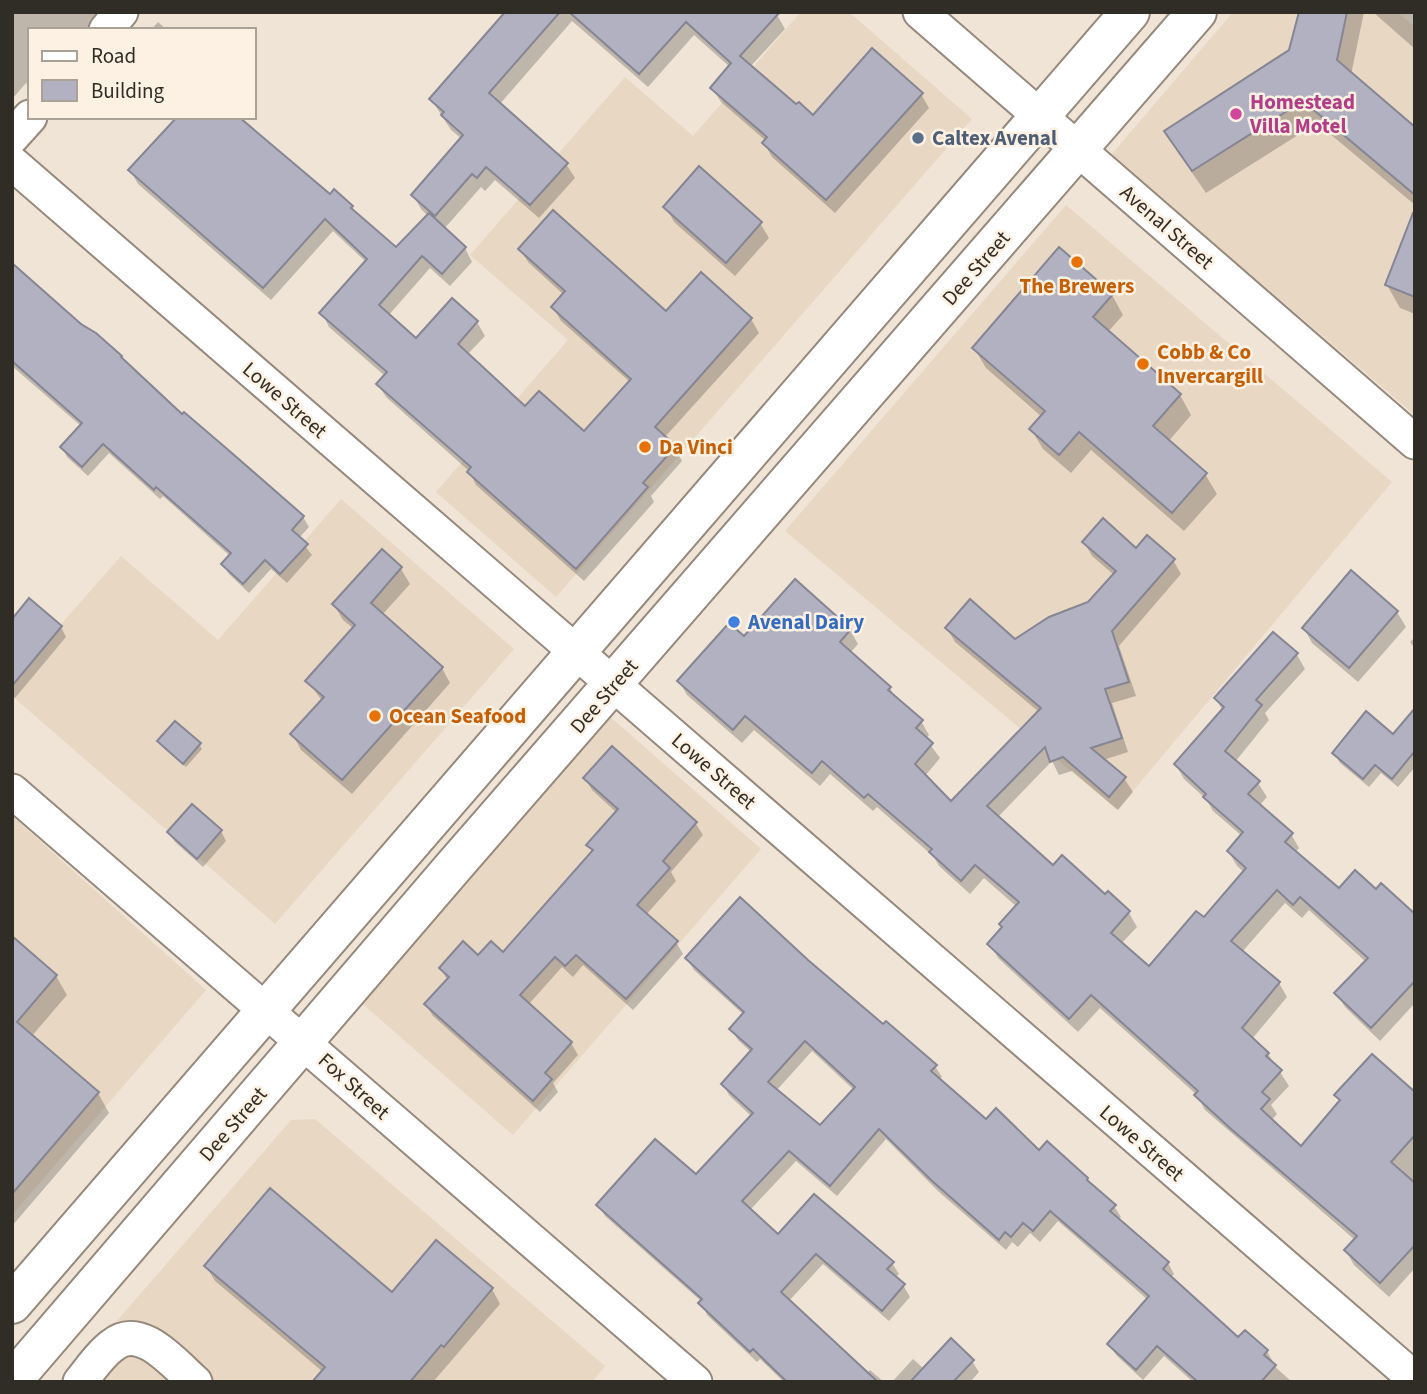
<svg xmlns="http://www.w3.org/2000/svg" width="1427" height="1394" viewBox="0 0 1427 1394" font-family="'Source Sans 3',sans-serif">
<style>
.built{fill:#e8d7c3}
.shadow{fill:#0003;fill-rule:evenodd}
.building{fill:#b2b1c1;stroke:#868594;stroke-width:2;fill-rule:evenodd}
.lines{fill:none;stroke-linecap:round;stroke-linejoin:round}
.minor-casing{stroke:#94897c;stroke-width:37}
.major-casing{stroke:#94897c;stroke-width:42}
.minor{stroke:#fff;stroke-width:33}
.major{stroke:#fff;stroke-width:38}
.hotel-dot{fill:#d1479c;stroke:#fdf1e3;stroke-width:2.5}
.service-dot{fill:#5c6f8a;stroke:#fdf1e3;stroke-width:2.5}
.food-dot{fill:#e8710a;stroke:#fdf1e3;stroke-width:2.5}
.shop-dot{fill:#3f7fe0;stroke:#fdf1e3;stroke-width:2.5}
.labels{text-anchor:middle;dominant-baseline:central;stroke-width:5;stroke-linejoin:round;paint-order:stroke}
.hotel-label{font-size:21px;font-weight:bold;fill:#b23c85;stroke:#fdf1e3;text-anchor:start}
.service-label{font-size:21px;font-weight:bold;fill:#4e5e75;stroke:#fdf1e3;text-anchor:start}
.street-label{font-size:21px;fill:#302c26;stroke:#fdf1e3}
.food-label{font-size:21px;font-weight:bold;fill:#c56008;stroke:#fdf1e3;text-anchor:start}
.shop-label{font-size:21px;font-weight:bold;fill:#366cbe;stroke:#fdf1e3;text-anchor:start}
</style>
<rect width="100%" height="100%" fill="#efe4d6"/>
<g class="built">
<path d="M801,12h48l123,107 -416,478 -120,-105 132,-152 -98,-85 155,-178 68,59z"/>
<path d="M1233,12h164l18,15v388l-304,-260z"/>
<path d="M1066,205l326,277 -275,328 -332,-279z"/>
<path d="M341,499l173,150 -239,275 -263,-228v-16l109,-124 97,84z"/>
<path d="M607,714l154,135 -248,286 -155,-135z"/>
<path d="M12,816l194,174 -194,225z"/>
<path d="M315,1119l290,247 -13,16h-528l227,-262z"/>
</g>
<g class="shadow">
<path d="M12,12h101l-12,18h-71v57l-4,-4 -13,15z"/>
<path d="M508,12l269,3 8,14 -35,38 46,40 17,10 108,-23 8,14 -94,105 -63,-56 -8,-14 2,-2 -45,-39 -9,-14 18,-21 -36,-32 -46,52 -76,-66 -73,84 67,59 9,14 -36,40 -44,-38 -10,11 -4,-4 -37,42 21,19 7,14 -22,24 -20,-18 -42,48 28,25 36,-41 25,22 8,14 -18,19 59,53 58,25 46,-51 -69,-61 -8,-14 11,-12 -36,-33 -8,-13 146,65 35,-39 50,44 8,14 -95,105 11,10 7,13 -31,35 3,6 -70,79 -108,-96 -7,-14 -83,-74 -8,-13 7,-8 -56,-49 -7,-14 44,-51 -33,-31 -62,69 -133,-116 -8,-14 45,-48 -6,-5h55l106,79 4,-4 18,15 3,7 42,36 31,-34 -7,-7 -8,-14 49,-56 -11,-9 -20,-31z"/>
<path d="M1301,12h63l-13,63 64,54v76l-98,-82 -111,70 -27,-39 -13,-23 125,-80z"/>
<path d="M1373,12h42v37z"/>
<path d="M158,22l9,8h-16z"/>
<path d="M666,207l94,16 9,15 -34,38 -61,-54z"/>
<path d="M1415,212v102l-15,-6 -13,-23z"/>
<path d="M12,264l170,152 43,33 78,68 6,10 -10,11 13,17 -25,28 -16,-14 -22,24 -20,-19 -6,-10 7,-8 -67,-60 -3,3 -51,-46 -21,23 -21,-19 -5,-10 19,-21 -69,-60z"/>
<path d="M1112,295l11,20 -15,17 72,63 11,20 -23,27 37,32 12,20 -33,37 -93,-81 -20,23 -28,-24 -12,-20 11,-12 -56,-49 -12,-20z"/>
<path d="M1084,542l89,18 8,14 -62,72 17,50 -24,7 16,49 -25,8 21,18 9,14 -15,18 -46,-39 -13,4 -7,-14 -54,56 55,50 76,46 8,14 -16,17 28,25 55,-49 41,-47 -8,-7 -8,-14 13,-16 -29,-25 -7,-12 -22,-20 -8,-14 47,-54 -7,-12 57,-65 24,21 8,14 -40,44 4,7 -34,42 23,21 9,14 -8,9 32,28 8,14 -4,5 44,38h37l39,25v87l-35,38 -35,-34 -9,-14 30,-31 -57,-52 -7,8 -17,-15 -43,49 37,31 8,14 -35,42 16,15 21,32 -18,19 6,9 -6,7 30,28 39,-47 -3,-6 78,-2v174l-26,29 -35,-32 -8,-14 9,-11 -150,-130 -8,-15 -97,-87 -22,24 -80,-74 -8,-14 14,-16 13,-21 -33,-29 -14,16 -31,-28 -5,-9 -57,-50 -4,4 -43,-37 -10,12 -66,-56 -12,13 -55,-48 -8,-14 65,-42 106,-9 8,14 -8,9 40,35 6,11 25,22 8,14 -3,4 14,19 -15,18 26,27 88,-91 -84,-70 -8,-14 68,14 74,-38 25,-29 -22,-19z"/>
<path d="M382,552l19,17 9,15 -28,31 60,53 8,15 -98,111 -51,-44 -8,-15 29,-34 -14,-20 46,-52 -11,-9 -9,-15z"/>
<path d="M1397,612l9,15 -48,55 -46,-39 -8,-15z"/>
<path d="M12,622l49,5 5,10 -51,61 -3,-3z"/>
<path d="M1415,637v12l-5,-7z"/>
<path d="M1415,711v56l-17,20 -17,-14 -12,14 -29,-24 -6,-10 60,-17z"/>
<path d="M159,742l40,2 3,5 -16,18z"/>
<path d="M612,748l84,76 7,11 -32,37 5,9 -30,34 30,27 7,12 -50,56 -50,-45 -10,12 -11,-10 -34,38 43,38 7,12 -25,28 5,9 -18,20 -107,-96 -7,-11 22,-24 -7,-12 37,-11 25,-4 90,-101 -4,-8 28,-32 -25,-23 -7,-12z"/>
<path d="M221,831l5,10 -23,26 -28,-25 -6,-9z"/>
<path d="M12,952l44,24 11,19 -36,42 67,56 11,20 -97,113z"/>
<path d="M687,959l120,2 76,65 52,40 7,11 -3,3 47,41 54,31 74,54 7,11 -3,3 50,43 6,11 -3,4 67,61 29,12 6,11 -1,2 20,18h-99l-29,-26 -21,24 -27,-25 -6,-11 38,-44 -90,-79 -18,21 -10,-9 -12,14 -6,-5 -6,8 -67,-58 -53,-53 -49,57 -41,-35 -46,49 28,26 114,27 7,11 -4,4 8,7 7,12 -21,24 -66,-57 -35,38 78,72 4,-4 14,12h-100l-24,-23 -3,3 -50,-47 -5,-13 -97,-86 -6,-11 98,-28 55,-60 -23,-22 -6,-11 28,-32 -13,-12 -7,-11 13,-14 -50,-45zM812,1051l42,39 -34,37 -44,-36z"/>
<path d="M206,1266l187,28 99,-5 8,15 -67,78h-105l-5,-10 -108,-91z"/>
<path d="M913,1359l11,10 48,-8 7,11 -9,10h-78z"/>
</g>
<g class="building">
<path d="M505,12h55l-71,81 79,70 -38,42 -44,-38 -9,11 -5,-4 -37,42 -24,-21 52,-60 -22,-20 3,-3 -15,-13z"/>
<path d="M569,12h211l-40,44 56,48 3,-2 14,13 59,-67 51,45 -97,107 -64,-57 5,-6 -57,-49 21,-25 -45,-41 -47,52z"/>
<path d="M1299,12h48l-10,48 78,67v68l-112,-94 -111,70 -28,-40 125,-81z"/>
<path d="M177,117h62l91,77 4,-5 19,17 -2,2 45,39 33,-34 37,34 -24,27 -20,-18 -43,49 37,33 36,-40 26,23 -20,23 67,62 14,-15 45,40 47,-52 -80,-72 14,-16 -47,-42 35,-39 113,101 35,-39 51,46 -97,109 21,19 -33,37 5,4 -72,82 -109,-97 4,-5 -95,-83 11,-12 -68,-59 48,-54 -42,-40 -62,69 -135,-118z"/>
<path d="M699,166l63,56 -36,41 -63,-56z"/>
<path d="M1413,213h2v84l-30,-12z"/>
<path d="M1059,247l54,47 -20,23 88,77 -28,32 54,47 -35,40 -93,-81 -20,23 -30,-26 16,-18 -73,-63z"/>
<path d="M12,263l69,61 15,9 26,23 -1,1 61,57 2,-2 42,36 78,68 -12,14 16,14 -28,30 -15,-14 -22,24 -22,-20 10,-11 -75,-66 -2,3 -51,-46 -21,23 -22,-20 22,-24 -70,-62z"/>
<path d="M1103,518l33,30 11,-13 28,24 -63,72 17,51 -24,7 17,49 -31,10 35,29 -17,20 -46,-40 -13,5 -5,-15 -58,59 66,59 9,-10 43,39 3,-3 22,20 -19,22 38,33 47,-55 8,6 42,-49 -19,-17 16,-19 -40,-35 3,-3 -32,-30 50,-57 -10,-9 59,-66 25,21 -42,47 6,5 -37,46 35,30 -12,13 45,39 -8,9 54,46 16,-18 21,19 5,-6 34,31v67l-44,47 -37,-35 34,-35 -68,-61 -7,8 -16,-15 -46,51 49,41 -38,46 27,25 -3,3 16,14 -20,22 8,7 -9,10 40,37 39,-46 -6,-5 38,-41 43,38v43l-24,27 24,21v62l-35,38 -36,-33 13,-14 -126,-107 -37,-34 4,-4 -107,-96 -22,24 -82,-75 15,-17 -3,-3 20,-22 -44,-37 -14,16 -32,-29 3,-3 -64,-55 -4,4 -42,-37 -10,12 -67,-57 -12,14 -56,-49 52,-58 15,13 51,-57 56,50 -11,13 51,45 -3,3 35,30 -7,8 17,15 -18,21 36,37 90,-93 -96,-80 25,-29 45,40 34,-22 39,-15 28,-31 -34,-29z"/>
<path d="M382,549l20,18 -31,36 72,64 -101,113 -52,-46 34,-37 -19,-16 50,-56 -23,-21z"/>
<path d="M1351,570l47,41 -49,57 -47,-40z"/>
<path d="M29,598l33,28 -50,60v-67z"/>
<path d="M1415,708v43l-23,28 -17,-14 -12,14 -31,-26 34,-42 27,23z"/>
<path d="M175,721l26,22 -18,21 -26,-23z"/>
<path d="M612,746l85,76 -34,39 7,7 -33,37 41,36 -52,58 -50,-44 -11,11 -10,-9 -35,38 52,47 -27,31 7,6 -19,22 -109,-97 25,-27 -10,-9 24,-27 15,14 13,-14 12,11 90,-102 -7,-5 32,-36 -35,-31z"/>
<path d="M192,804l30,26 -25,29 -30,-27z"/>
<path d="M740,897l68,63 75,64 3,-3 51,44 -6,6 55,48 10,-11 43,42 8,-9 41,37 -1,2 29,25 -6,6 59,51 -6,7 75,68 7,-7 23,20 -4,5 12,10 -15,17h-63l-41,-36 -21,24 -29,-26 42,-48 -99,-85 -17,20 -10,-8 -12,14 -6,-5 -6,8 -68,-60 -52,-51 -49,57 -41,-35 -47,50 36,33 36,-40 80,68 -7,7 18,15 -23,27 -66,-57 -35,38 97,90h-91l-34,-33 -3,3 -52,-49 4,-4 -106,-94 59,-66 41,35 57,-61 -32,-29 31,-35 -23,-20 15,-17 -59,-54zM805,1041l50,46 -35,38 -52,-43z"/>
<path d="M12,936l45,39 -40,47 82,70 -87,102z"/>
<path d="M270,1188l122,104 44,-52 57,48 -49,59 -3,-2 -31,37h-98l13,-15 -121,-101z"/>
<path d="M951,1338l23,22 -21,22h-43z"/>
</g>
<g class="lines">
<defs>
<g id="minor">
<path d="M920,12l495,430"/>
<path d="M106,30l15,-18"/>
<path d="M12,137l18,-20"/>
<path d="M12,163l1403,1216"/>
<path d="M12,791l683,591"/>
<path d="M80,1382c10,-12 20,-28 33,-37 28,-23 62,20 82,37"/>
</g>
<g id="major">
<path d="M12,1304l1118,-1292"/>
<path d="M12,1381l443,-516 742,-853"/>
</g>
</defs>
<use href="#minor" class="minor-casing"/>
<use href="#major" class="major-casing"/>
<use href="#minor" class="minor"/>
<use href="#major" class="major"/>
</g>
<circle class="hotel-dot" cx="1236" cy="114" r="7"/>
<circle class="service-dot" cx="918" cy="138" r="7"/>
<g class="food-dot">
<circle cx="1077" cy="262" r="7"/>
<circle cx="1143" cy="364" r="7"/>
<circle cx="645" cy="447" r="7"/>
<circle cx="375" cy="716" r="7"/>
</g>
<circle class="shop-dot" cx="734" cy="622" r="7"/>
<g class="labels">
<g class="hotel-label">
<text x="1250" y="102">Homestead<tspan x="1250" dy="24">Villa Motel</tspan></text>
</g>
<g class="service-label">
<text x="932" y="138">Caltex Avenal</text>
</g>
<g class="street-label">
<text transform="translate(1167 227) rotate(41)">Avenal Street</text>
<text transform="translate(976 268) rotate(-49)">Dee Street</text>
<text transform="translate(285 400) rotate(41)">Lowe Street</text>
<text transform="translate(604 696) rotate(-49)">Dee Street</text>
<text transform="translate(714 771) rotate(41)">Lowe Street</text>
<text transform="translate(354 1086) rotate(42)">Fox Street</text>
<text transform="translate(233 1124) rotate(-49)">Dee Street</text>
<text transform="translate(1142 1143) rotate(41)">Lowe Street</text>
</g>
<g class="food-label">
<text x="1077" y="286" text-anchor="middle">The Brewers</text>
<text x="1157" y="352">Cobb &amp; Co<tspan x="1157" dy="24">Invercargill</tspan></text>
<text x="659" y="447">Da Vinci</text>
<text x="389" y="716">Ocean Seafood</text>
</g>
<g class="shop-label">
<text x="748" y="622">Avenal Dairy</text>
</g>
</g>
<rect width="1427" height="1394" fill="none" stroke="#302c26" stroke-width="28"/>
<rect x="28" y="28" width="228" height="91" fill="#fdf1e3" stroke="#aba297" stroke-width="2"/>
<rect x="42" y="51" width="35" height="10" fill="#ffffff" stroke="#aba297" stroke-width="2"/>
<text x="91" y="63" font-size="21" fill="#302c26">Road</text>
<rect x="42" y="80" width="35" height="21" fill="#b2b1c1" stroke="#aba297" stroke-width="2"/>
<text x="91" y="98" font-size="21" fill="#302c26">Building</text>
</svg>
